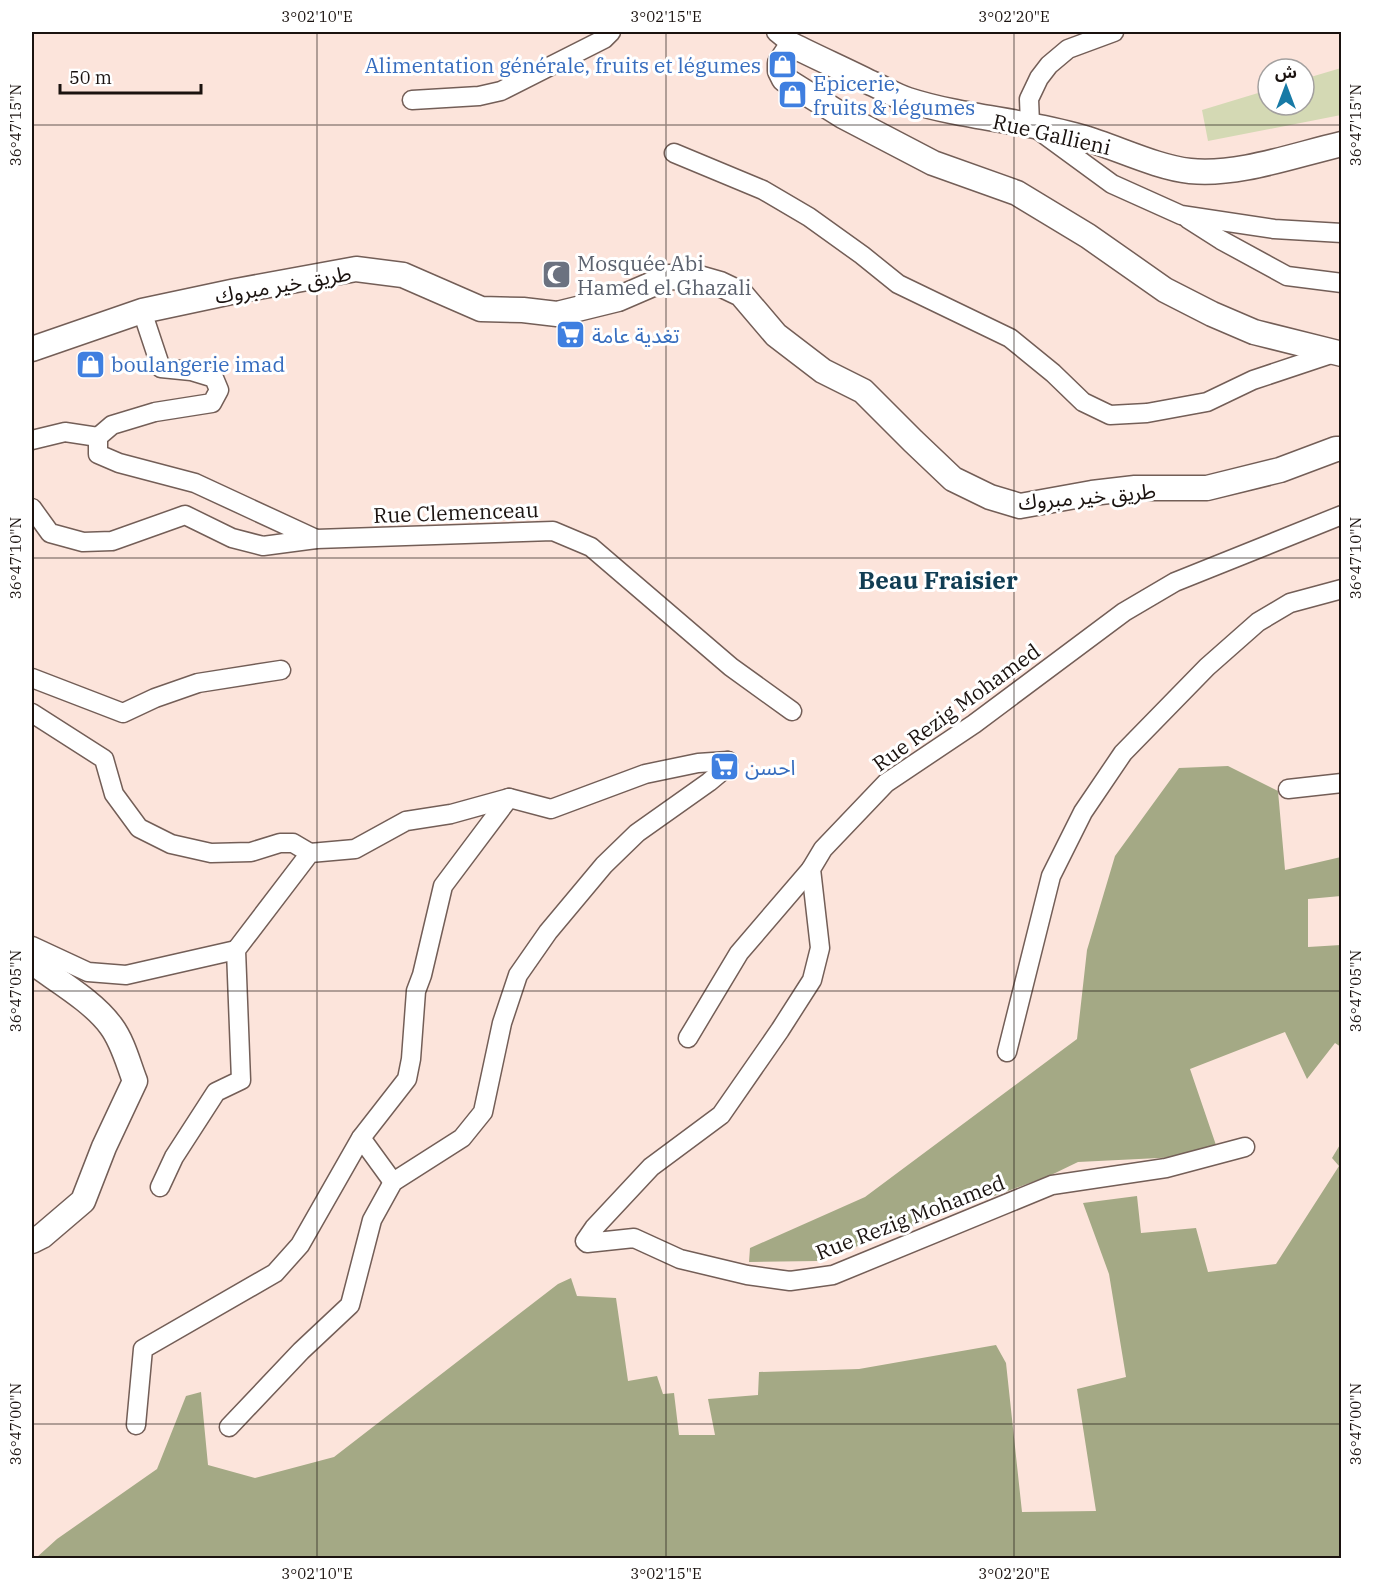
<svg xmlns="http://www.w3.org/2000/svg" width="1373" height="1590" viewBox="0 0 1373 1590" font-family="'IBM Plex Serif','Noto Sans Arabic',serif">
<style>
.green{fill:#d4d9b4}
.forest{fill:#a4a985}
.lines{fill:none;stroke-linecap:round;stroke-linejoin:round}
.street-casing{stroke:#735e57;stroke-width:21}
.secondary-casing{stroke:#735e57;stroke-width:27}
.street{stroke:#fff;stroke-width:18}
.secondary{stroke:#fff;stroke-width:24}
.ticks{fill:none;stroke:#1a120f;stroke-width:1.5;stroke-opacity:0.45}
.labels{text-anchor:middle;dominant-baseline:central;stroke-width:6;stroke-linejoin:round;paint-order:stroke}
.shop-label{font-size:21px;fill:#366cbe;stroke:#fff;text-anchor:start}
.street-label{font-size:21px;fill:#1a120f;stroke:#fff}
.worship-label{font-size:21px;fill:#5b616d;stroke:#fff;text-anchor:start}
.quarter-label{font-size:24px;font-weight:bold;fill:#113d53;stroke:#fff}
.neatline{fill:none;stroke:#1a120f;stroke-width:2}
.ticks-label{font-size:15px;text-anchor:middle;fill:#1a120f}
</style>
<rect width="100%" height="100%" fill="#fce4db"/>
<path class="green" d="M1341,68v47l-133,26 -6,-31 66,-20v15h36v-26z"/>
<g class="forest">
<path d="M1228,766l50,25 7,79 56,-13v39l-33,3v48l33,-2v102l-6,-4 -28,36 -22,-47 -95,37 27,79 -38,9 -101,5 -29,14 -232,85 -68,1 1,-14 115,-51 212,-158 10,-89 28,-94 64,-88z"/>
<path d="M1341,1143v415h-1305l21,-19 100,-70 29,-73 15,-4 7,73 47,13 79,-21 224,-173 13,-6 6,18 39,2 12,83 29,-5 6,18 11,-1 5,42h36l-7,-36 50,-4 1,-23 100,-3 137,-24 10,18 16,149 74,-1 -19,-122 49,-12 -17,-103 -26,-71 54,-7 4,37 55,-5 12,44 68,-8 63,-98 -7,-8z"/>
</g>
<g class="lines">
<defs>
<g id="street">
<path d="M776,32l16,13"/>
<path d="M1114,32l-46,17 -19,16 -10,13 -10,21 1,25 82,60 69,31 93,14 68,4"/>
<path d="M412,100l67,-4 22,-5 103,-52 7,-7"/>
<path d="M674,153l89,37 46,27 53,38 36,29 112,54 43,35 30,29 27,13 37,-2 60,-11 46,-22 81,-27"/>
<path d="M1188,219l33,21 66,36 55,7"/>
<path d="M142,311l19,57 30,3 23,7 5,12 -7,13 -57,9 -43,13 -14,12v17l21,9 76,20 121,56"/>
<path d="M32,440l33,-8 33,5"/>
<path d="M32,508l18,25 33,9 29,-1 73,-26 47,23 31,8 53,-7 237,-8 38,16 140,120 61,44"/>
<path d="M32,678l91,35 32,-15 43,-15 83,-13"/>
<path d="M32,713l72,46 10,35 25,34 32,16 40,9 40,-1 29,-9h13l17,10"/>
<path d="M1288,789l54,-6"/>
<path d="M32,946l56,26 38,3 110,-25"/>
<path d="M688,1038l51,-85 72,-84"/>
<path d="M1007,1052l44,-176 32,-64 40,-59 84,-86 51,-45 32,-19 52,-14"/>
<path d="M361,1138l32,44"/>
<path d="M1245,1147l-79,21 -114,17 -219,90 -43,6 -43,-6 -67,-16 -46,-21 -47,5 -2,-2 9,-13 57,-61 70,-52 59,-85 32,-50 8,-32 -9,-79 12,-20 63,-66 88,-59 150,-112 51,-30 167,-67"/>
<path d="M160,1187l14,-30 42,-65 25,-12 -5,-130 74,-97 45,-4 51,-28 45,-7 58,-16 42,11 94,-35 53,-11 30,-2"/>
<path d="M136,1425l7,-76 132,-76 25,-28 61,-107 46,-59 4,-20 5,-68 6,-16 21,-89 66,-88"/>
<path d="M229,1427l72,-76 49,-46 22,-85 21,-38 69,-44 21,-26 19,-89 16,-48 30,-43 56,-67 33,-32 72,-51 12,-10 7,-11"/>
</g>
<g id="secondary">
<path d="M1342,144c-48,11 -104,32 -152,27 -35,-4 -74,-24 -109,-34 -57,-17 -117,-19 -173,-37 -13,-4 -25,-12 -37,-17 -26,-13 -53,-25 -79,-38l-12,18v8l4,8 59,37 90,47 84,30 71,43 77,54 47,24 42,18 88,22"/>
<path d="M32,349l110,-38 94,-20 120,-22 47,6 78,34 42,1 34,4 61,-15 51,-22 30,1 21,6 21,10 35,41 47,36 40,20 50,50 40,38 37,18 30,9 72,-13 43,-5h72l73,-18 56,-21h6"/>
<path d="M32,962c24,18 61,39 79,64 12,16 17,37 24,55l-31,66 -21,54 -41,35 -10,5"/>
</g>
</defs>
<use href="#street" class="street-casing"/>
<use href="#secondary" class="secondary-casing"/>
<use href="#street" class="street"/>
<use href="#secondary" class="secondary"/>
</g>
<path class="ticks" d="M317,32v1526M666,32v1526M1014,32v1526M32,125h1310M32,558h1310M32,991h1310M32,1424h1310"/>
<defs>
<symbol id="shop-square" viewBox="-11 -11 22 22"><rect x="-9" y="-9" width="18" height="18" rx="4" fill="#3f7fe0" stroke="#fff"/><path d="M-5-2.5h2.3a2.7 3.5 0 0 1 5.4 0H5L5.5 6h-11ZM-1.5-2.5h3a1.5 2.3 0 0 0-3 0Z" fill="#fff"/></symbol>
<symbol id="mosque-square" viewBox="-11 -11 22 22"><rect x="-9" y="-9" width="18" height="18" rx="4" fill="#6b7280" stroke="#fff"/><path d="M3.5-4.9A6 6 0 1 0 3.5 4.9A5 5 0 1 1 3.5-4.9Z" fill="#fff"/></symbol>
<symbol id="supermarket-square" viewBox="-11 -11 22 22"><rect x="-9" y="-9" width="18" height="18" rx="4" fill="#3f7fe0" stroke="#fff"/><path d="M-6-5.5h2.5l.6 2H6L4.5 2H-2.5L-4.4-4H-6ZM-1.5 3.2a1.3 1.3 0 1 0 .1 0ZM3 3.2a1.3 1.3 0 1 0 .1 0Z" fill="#fff"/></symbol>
</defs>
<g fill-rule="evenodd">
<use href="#shop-square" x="766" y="48" width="33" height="33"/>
<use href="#shop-square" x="776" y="78" width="33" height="33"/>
<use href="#mosque-square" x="540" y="258" width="33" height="33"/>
<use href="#supermarket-square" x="554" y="318" width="33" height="33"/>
<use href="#shop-square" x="74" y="348" width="33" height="33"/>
<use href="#supermarket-square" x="708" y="750" width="33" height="33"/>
</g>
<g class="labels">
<g class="shop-label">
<text x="761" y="65" text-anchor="end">Alimentation générale, fruits et légumes</text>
<text x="813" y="83">Epicerie,<tspan x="813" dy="24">fruits &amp; légumes</tspan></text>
<text x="592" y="335">تغدية عامة</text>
<text x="111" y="364">boulangerie imad</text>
<text x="745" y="767">احسن</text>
</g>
<g class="street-label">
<text transform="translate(1052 134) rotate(13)">Rue Gallieni</text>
<text transform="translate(283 284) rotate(-10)">طريق خير مبروك</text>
<text transform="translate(1087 496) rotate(-5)">طريق خير مبروك</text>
<text transform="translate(456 512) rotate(-2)">Rue Clemenceau</text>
<text transform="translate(956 707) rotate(-36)">Rue Rezig Mohamed</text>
<text transform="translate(910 1217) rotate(-21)">Rue Rezig Mohamed</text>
</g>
<g class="worship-label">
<text x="577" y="263">Mosquée Abi<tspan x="577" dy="24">Hamed el Ghazali</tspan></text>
</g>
<g class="quarter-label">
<text x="938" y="580">Beau Fraisier</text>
</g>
</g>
<rect width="1373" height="1590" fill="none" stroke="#ffffff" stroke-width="66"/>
<g transform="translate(1286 87)"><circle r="28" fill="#ffffff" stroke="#a3a09f" stroke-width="1.5"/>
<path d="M0-4.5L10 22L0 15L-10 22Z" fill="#177aa6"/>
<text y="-9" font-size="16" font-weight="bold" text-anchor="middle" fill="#1a120f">ش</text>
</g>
<path d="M60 84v9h141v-9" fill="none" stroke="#1a120f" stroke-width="3"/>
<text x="69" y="84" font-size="18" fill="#1a120f" stroke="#ffffff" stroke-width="4.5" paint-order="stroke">50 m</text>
<rect x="33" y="33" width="1307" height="1524" class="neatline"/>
<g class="ticks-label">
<text x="317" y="22">3°02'10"E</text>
<text x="666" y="22">3°02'15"E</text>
<text x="1014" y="22">3°02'20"E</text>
<text transform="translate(16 125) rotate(-90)" y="5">36°47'15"N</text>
<text transform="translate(1356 125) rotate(-90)" y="5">36°47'15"N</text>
<text transform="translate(16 558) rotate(-90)" y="5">36°47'10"N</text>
<text transform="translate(1356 558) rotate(-90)" y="5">36°47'10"N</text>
<text transform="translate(16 991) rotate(-90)" y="5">36°47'05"N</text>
<text transform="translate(1356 991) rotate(-90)" y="5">36°47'05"N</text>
<text transform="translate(16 1424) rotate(-90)" y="5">36°47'00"N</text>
<text transform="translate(1356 1424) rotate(-90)" y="5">36°47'00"N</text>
<text x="317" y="1579">3°02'10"E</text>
<text x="666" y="1579">3°02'15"E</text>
<text x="1014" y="1579">3°02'20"E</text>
</g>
</svg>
